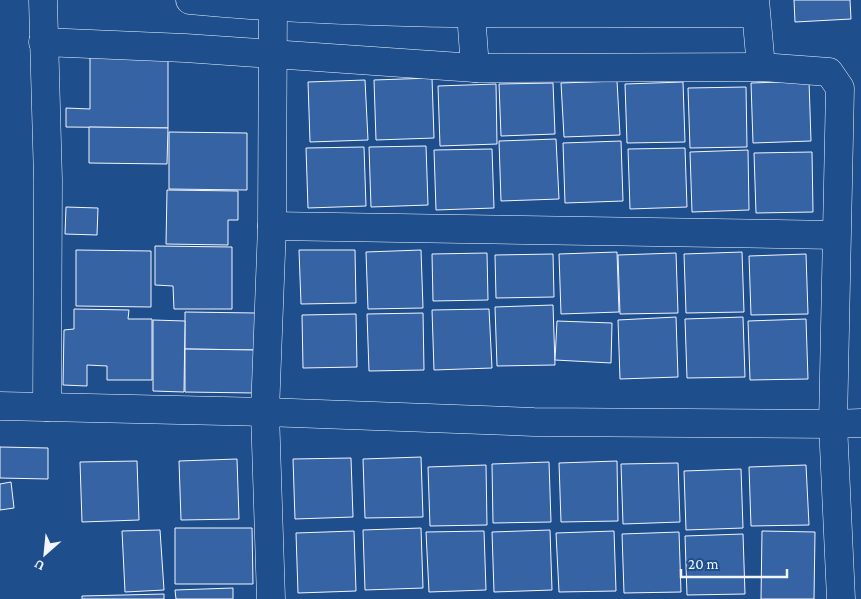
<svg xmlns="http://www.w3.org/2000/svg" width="861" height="599" viewBox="0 0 861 599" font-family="'Crimson Pro',serif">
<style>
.building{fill:#3563a3;stroke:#f2f6ff}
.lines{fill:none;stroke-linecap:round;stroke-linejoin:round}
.minor-casing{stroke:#f2f6ff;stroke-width:29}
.minor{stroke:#1f4e8c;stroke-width:28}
</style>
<rect width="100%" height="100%" fill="#1f4e8c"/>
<g class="building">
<path d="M794,0h56l1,19 -56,3z"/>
<path d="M90,56l78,1v71l-102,-1v-19l24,1z"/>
<path d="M432,78l2,60 -58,2 -2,-60z"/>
<path d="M365,80l3,60 -58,2 -2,-60z"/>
<path d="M617,81l3,54 -56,2 -3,-54z"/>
<path d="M809,81l2,60 -58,2 -2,-60z"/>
<path d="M683,82l2,60 -58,1 -2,-59z"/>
<path d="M553,83l2,51 -54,2 -2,-52z"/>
<path d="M496,84l1,60 -57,2 -2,-60z"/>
<path d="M746,87l1,60 -57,1 -2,-60z"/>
<path d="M89,127l79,1 -1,36 -78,-1z"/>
<path d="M169,132l78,1v57l-78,-1z"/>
<path d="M556,139l3,60 -58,2 -2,-60z"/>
<path d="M621,141l2,60 -58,2 -2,-60z"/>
<path d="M426,146l2,59 -57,2 -2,-60z"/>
<path d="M364,147l2,59 -58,2 -2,-60z"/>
<path d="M685,148l2,59 -57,2 -2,-60z"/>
<path d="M492,149l2,59 -58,2 -2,-60z"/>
<path d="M748,150l1,60 -57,2 -2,-60z"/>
<path d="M812,152l1,60 -57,1 -2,-60z"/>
<path d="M167,190l71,1v29h-10v25l-62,-1z"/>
<path d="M66,207l32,1 -1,27 -32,-1z"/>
<path d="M155,246l77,1v62h-58l-1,-23 -18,-1z"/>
<path d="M76,250l75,1v56l-75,-1z"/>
<path d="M299,250h56l1,53 -55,1z"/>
<path d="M421,250l2,58 -55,1 -2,-57z"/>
<path d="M617,252l2,60 -58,2 -2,-60z"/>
<path d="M742,252l2,60 -58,1 -2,-59z"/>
<path d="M487,253l1,47 -55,1 -1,-47z"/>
<path d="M676,253l2,60 -58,1 -2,-59z"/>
<path d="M553,254l1,43 -58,1 -1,-43z"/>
<path d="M806,254l2,60 -57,1 -2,-59z"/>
<path d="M553,305l2,60 -58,1 -2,-59z"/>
<path d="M74,309l55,1 -1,9h24v61h-45v-14l-20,-1v21l-24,-1 1,-55 10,-1z"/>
<path d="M489,309l3,59 -58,2 -2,-60z"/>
<path d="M185,312l71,1v37l-71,-1z"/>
<path d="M423,313l1,57 -55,1 -2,-57z"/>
<path d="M356,314l1,53 -54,1 -1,-53z"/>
<path d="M676,317l2,60 -58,2 -2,-59z"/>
<path d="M743,317l2,60 -58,1 -2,-59z"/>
<path d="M806,319l2,60 -58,1 -2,-59z"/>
<path d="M153,320l32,1 -1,71 -31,-1z"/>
<path d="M557,321l55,2 -1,40 -56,-3z"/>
<path d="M185,349l71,1 -1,43 -70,-1z"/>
<path d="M0,447l48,1v31l-48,-1z"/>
<path d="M421,457l2,60 -58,1 -2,-59z"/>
<path d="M351,458l2,59 -58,2 -2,-60z"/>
<path d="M237,459l2,60 -58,1 -2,-59z"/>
<path d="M137,461l2,59 -57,2 -2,-60z"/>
<path d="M617,461l1,60 -57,1 -2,-59z"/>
<path d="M549,462l2,60 -58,1 -1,-59z"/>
<path d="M678,463l2,59 -57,2 -2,-60z"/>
<path d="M486,465l1,60 -57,1 -2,-59z"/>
<path d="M806,465l3,60 -58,1 -2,-59z"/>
<path d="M741,469l2,59 -57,2 -2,-59z"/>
<path d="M11,482l3,26 -14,2v-26z"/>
<path d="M175,528h77l1,56h-78z"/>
<path d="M421,528l2,60 -58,2 -2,-60z"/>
<path d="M160,530l4,60 -39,2 -3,-61z"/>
<path d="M550,530l2,60 -58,2 -2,-60z"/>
<path d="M354,531l2,60 -58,2 -2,-60z"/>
<path d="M484,531l2,59 -57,2 -3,-60z"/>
<path d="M614,531l2,60 -57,1 -3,-59z"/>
<path d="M762,531l53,1 -1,67h-53z"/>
<path d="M679,532l2,60 -57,1 -2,-59z"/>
<path d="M743,534l2,60 -58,1 -2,-59z"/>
<path d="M233,588v11h-57l-1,-9z"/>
<path d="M164,594v5h-82v-3z"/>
</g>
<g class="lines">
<defs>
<g id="minor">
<path d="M43,0l5,180 -1,227"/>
<path d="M190,0c188,18 377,13 565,13"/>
<path d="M755,0l6,67"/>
<path d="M471,13l4,55"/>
<path d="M43,42l142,6 290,20 286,-1 68,5 11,16 -7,336 8,175"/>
<path d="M272,226l564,9"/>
<path d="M0,406l265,6 269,10 299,2 28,-1"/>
<path d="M271,599l-6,-187 7,-186 1,-226"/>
</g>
</defs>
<use href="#minor" class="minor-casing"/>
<use href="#minor" class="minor"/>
</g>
<g transform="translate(45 554) rotate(207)" stroke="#1f4e8c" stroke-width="4" paint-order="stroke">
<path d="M0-4L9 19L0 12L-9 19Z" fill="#f2f6ff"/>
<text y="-8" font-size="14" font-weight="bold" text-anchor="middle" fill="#f2f6ff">U</text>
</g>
<path d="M681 569v8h106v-8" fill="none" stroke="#f2f6ff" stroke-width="2.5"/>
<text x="688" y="569" font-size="15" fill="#f2f6ff" stroke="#1f4e8c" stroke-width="4" paint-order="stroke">20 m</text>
</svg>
